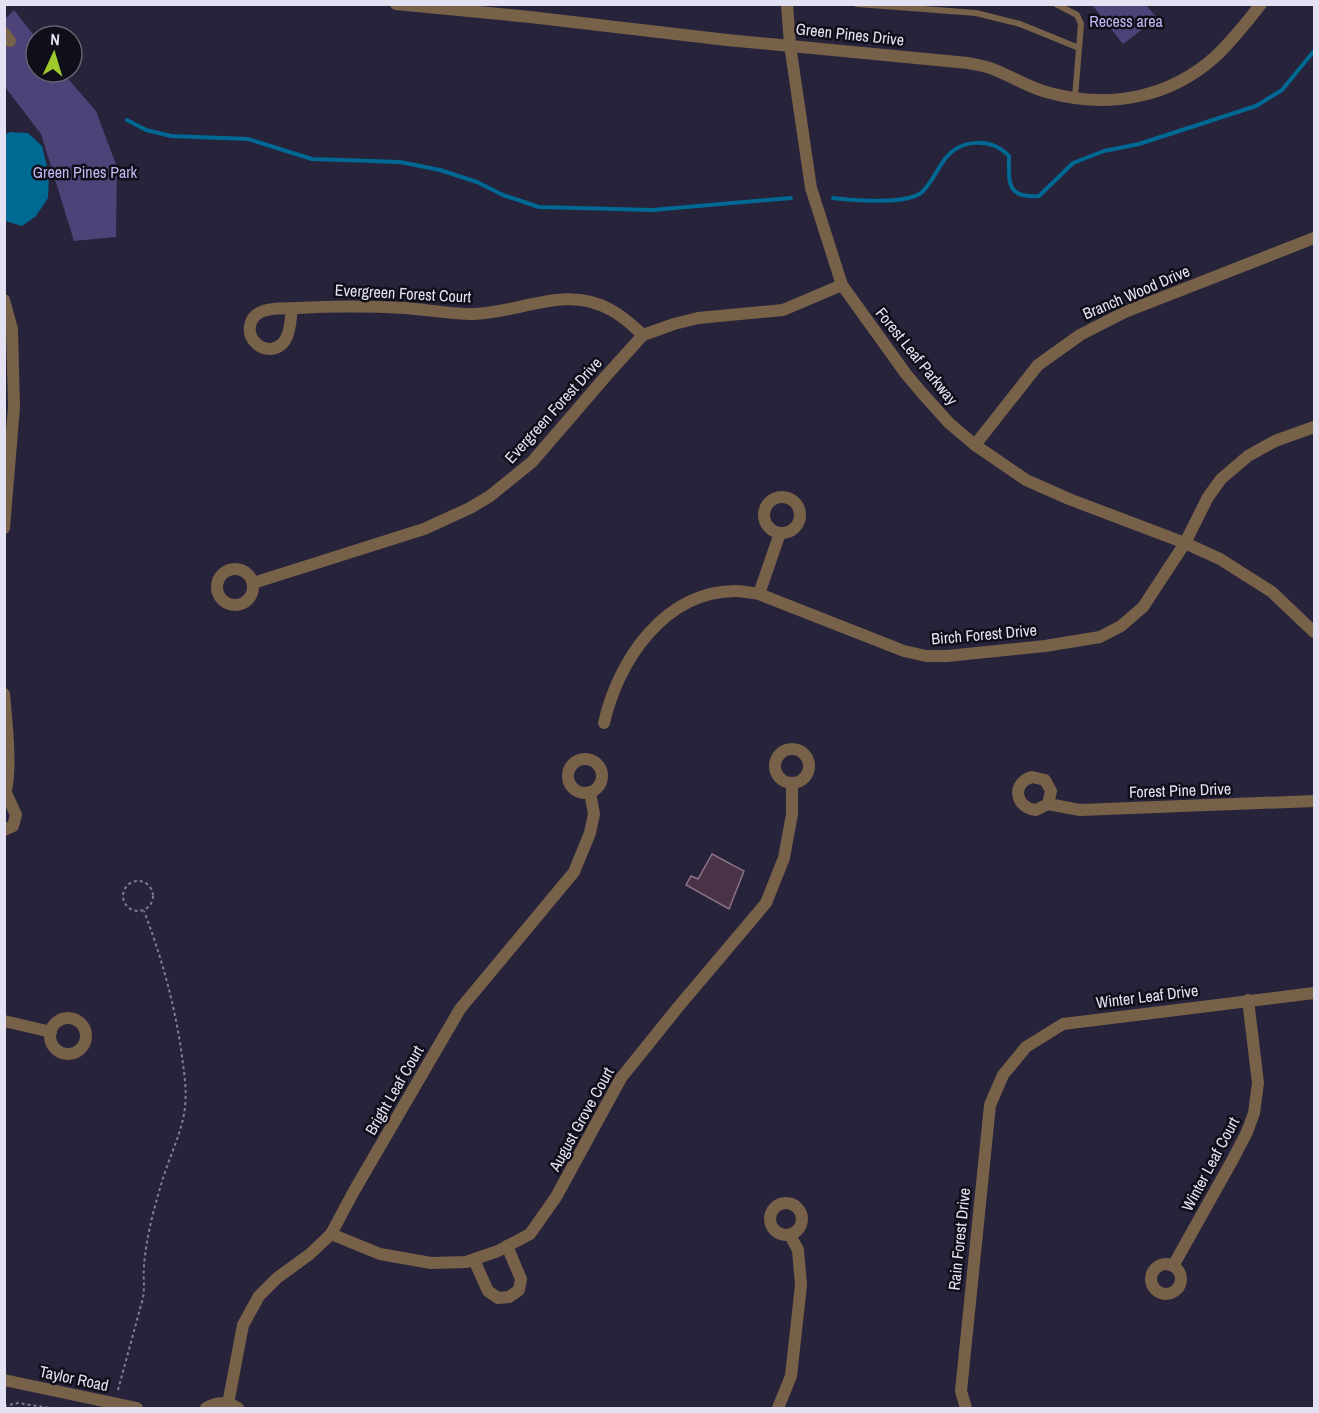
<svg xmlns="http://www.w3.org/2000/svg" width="1319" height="1413" viewBox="0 0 1319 1413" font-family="'Archivo Narrow',sans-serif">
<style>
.green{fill:#4e4378}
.water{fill:#006993}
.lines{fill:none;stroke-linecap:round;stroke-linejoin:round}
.stream{stroke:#006993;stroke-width:4}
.building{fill:#493346;stroke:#8c7287;stroke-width:1.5}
.path{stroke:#827f94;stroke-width:2;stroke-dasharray:3 3;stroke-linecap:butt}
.lane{stroke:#776148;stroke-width:6}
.street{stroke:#776148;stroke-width:12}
.labels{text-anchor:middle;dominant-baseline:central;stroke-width:5;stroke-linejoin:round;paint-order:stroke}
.park-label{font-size:16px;fill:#c2b8f2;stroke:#100e19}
.street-label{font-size:16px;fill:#e4e2f2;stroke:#100e19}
</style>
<rect width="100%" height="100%" fill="#27233b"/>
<g class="green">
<path d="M1095,4l51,1 11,13 -34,26 -30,-38z"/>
<path d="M14,10l22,28v34h26l34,39 21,56 -1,70 -42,4 -33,-107 -36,-47v-68z"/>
</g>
<path class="water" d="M10,132l18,1 14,13 7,28 -1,24 -12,18 -14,10 -17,-5v-86z"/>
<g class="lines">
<g class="stream">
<path d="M127,120l19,10 25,6 77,3 64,20 88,3 40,8 37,12 26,13 36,12 113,3 139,-12"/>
<path d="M833,198c21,2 70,7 88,-5 8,-6 17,-25 24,-34 16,-21 47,-21 64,-3 0,27 -3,42 30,40l34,-33 31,-12 35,-7 117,-38 26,-16 32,-39"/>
</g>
</g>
<path class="building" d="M712,854l32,17 -15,38 -43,-24 5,-9 7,3z"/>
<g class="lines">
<g class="path">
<path d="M1193,4h9"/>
<circle cx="138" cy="896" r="15"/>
<path d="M118,1390l25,-92c2,-11 0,-21 1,-32 2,-27 9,-54 17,-81 7,-26 21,-51 24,-78 2,-17 -1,-34 -3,-51 -7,-50 -20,-98 -38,-145"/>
<path d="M4,1406l14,-3 32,5"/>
</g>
<g class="lane">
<path d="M857,4l119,9 44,11 59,24"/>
<path d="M1056,4l21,11 4,9 -6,73"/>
</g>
<g class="street">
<path d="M396,4l134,13 197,23 241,23c9,2 19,3 27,7 18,7 35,18 55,23 59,16 120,5 166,-37 17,-16 31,-34 45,-52"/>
<path d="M787,4l3,41 21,143 31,97 64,89 16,19 27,30 26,22 51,35 43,19 116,44 35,16 52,33 42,40"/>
<path d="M4,33l6,8"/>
<path d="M4,300l8,29 2,78 -10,121"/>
<path d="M292,308c-2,15 -1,38 -21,41 -6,0 -12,-2 -16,-7 -9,-9 -6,-25 6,-30 10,-5 25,-3 36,-4 36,-2 72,-2 109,0 22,2 45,6 68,6 46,-1 92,-30 137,-4 12,6 22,16 32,25"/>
<path d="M975,445l63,-80 42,-30 45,-23 189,-74"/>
<circle cx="782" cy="515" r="18"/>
<circle cx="235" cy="587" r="18"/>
<path d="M253,583l171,-54 46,-21 20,-12 42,-34 74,-86 37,-41 31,-11 24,-6 85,-8 59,-25"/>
<path d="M759,594l21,-61"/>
<path d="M4,694c2,22 9,83 0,101"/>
<path d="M604,723c14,-62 60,-132 132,-132 7,0 15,2 23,3l145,57 22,5h21l98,-10 55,-9 21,-11 22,-19 42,-64 23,-46 13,-18 27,-23 27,-15 39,-14"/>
<circle cx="792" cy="766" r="17"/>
<circle cx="585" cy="776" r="17"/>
<path d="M1048,804l3,-13 -6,-11 -13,-3c-21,6 -17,31 4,33l12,-6 32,6 234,-9"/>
<path d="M4,830l9,-4 3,-11 -10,-22"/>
<circle cx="68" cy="1036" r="18"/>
<path d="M4,1021l47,11"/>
<circle cx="786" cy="1219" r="16"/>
<path d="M331,1234l49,20 51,9 35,-1 32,-11 32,-17 26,-37 65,-119 58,-72 87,-103 18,-45 8,-44v-31"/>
<path d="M474,1260l14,31 10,7 11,-1 10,-7 2,-11 -14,-33"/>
<circle cx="1166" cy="1279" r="15"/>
<path d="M1173,1266l60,-107 14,-27 7,-19 4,-30 -10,-83"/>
<path d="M4,1380l133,28"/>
<path d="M228,1404l15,-79 16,-29 18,-18 33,-24 21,-20 23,-43 106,-182 114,-137 16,-39 4,-19 -4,-22"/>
<path d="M206,1408c11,-6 21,-7 32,0"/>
<path d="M778,1408l13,-32 10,-91 -3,-35 -8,-15"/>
<path d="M966,1408l-5,-17 29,-286 13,-30 23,-28 37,-23 251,-31"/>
</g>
</g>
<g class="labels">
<g class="park-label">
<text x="1126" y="21">Recess area</text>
<text x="85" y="172">Green Pines Park</text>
</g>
<g class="street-label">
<text transform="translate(850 34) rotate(6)">Green Pines Drive</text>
<text transform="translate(1136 292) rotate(-23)">Branch Wood Drive</text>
<text transform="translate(403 293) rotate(3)">Evergreen Forest Court</text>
<text transform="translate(917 356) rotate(51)">Forest Leaf Parkway</text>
<text transform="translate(553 410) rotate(-48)">Evergreen Forest Drive</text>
<text transform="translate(984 634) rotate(-5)">Birch Forest Drive</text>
<text transform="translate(1180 790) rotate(-2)">Forest Pine Drive</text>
<text transform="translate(1147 996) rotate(-7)">Winter Leaf Drive</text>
<text transform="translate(394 1090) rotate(-60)">Bright Leaf Court</text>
<text transform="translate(581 1119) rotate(-61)">August Grove Court</text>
<text transform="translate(1210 1164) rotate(-62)">Winter Leaf Court</text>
<text transform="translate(959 1239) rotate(-84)">Rain Forest Drive</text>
<text transform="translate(74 1378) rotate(12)">Taylor Road</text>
</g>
</g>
<rect width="1319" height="1413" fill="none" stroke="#e4e2f2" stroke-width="12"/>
<g transform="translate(54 54) rotate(4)"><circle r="28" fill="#100e19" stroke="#656370" stroke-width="1.5"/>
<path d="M0-4.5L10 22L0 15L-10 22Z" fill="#a0c92c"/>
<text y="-9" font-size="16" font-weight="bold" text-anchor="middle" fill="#e4e2f2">N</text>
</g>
</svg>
